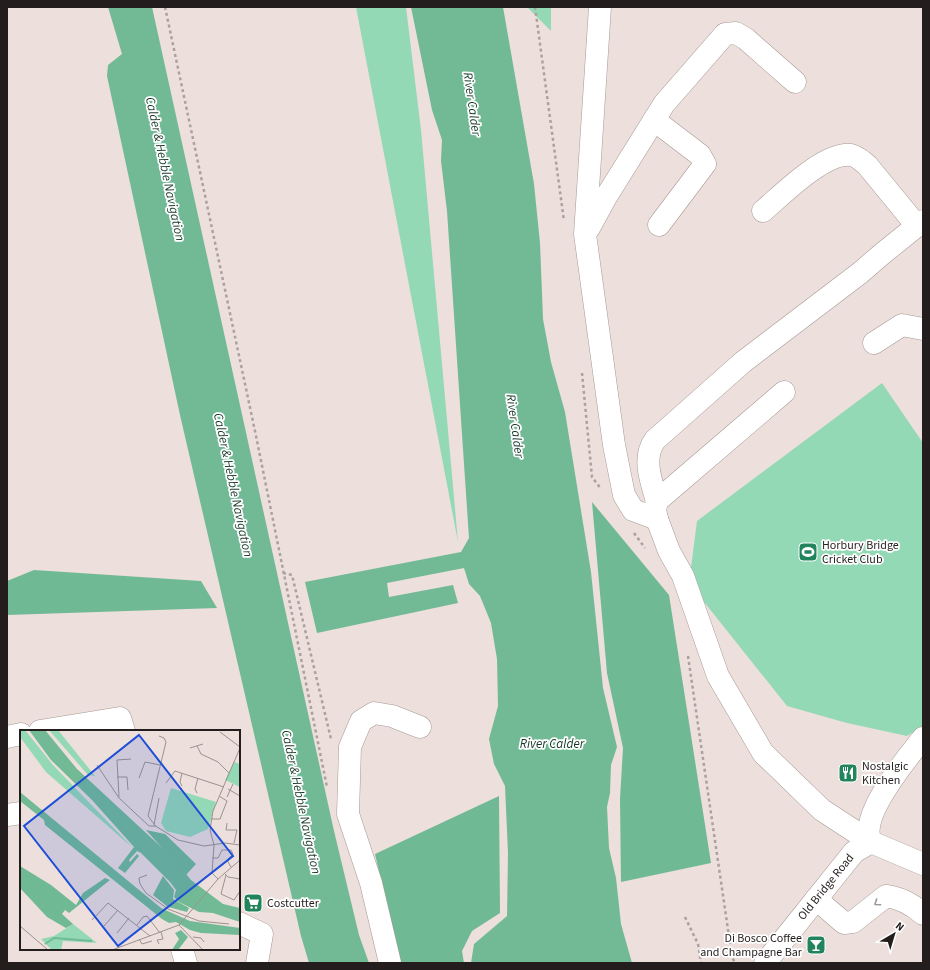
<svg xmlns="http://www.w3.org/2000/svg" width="930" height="970" viewBox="0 0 930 970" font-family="'Source Sans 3',sans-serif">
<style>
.green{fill:#94d9b6}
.forest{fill:#70b995}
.water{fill:#72ba96}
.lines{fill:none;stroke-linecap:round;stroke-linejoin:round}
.minor-casing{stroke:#a69996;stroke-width:23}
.path{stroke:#aca19e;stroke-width:2.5;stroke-dasharray:3 3;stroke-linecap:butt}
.minor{stroke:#fff;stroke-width:22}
.oneway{stroke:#9c9a99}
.labels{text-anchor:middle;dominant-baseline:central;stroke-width:3.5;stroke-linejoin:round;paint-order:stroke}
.poi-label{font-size:12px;fill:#231e1d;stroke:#fff;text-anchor:start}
.street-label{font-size:12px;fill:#231e1d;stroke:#fff}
.water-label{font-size:13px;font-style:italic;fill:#183929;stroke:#fff}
.inset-river{fill:none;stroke:#72ba96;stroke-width:2}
.inset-road{fill:none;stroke:#9c928f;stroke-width:1}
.view{fill:#1d4ed8;fill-opacity:0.15;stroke:#1d4ed8;stroke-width:2}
.inset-edge{fill:none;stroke:#231e1d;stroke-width:2}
</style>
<rect width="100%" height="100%" fill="#eddfdb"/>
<g class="green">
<path d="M356,7h50l15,123 37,412z"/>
<path d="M527,7h24v24z"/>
<path d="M882,383l41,60v283l-16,10 -60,-13 -60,-17 -98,-123 8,-62z"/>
</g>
<g class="forest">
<path d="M592,502l77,93 42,268 -90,19 -1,-83 3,-51 -16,-75z"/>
<path d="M34,570l167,11 16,27 -210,7v-34z"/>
<path d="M499,796l1,117 -28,18 -10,20 2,12h-64l-25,-109z"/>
</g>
<g class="water">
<path d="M108,7h44l182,824 25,104 10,28h-60l-8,-27 -121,-521 -73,-339 1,-11 14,-11z"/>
<path d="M411,7h92l31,177 6,59 3,76 8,43 14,50 26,160 12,116 14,59 -6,18 -1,28 -3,14 2,41 7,30 5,46 11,39h-161l3,-19 33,-28 1,-63 -3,-67 -11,-22 -5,-25 9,-33 -1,-47 -6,-36 -11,-27 -11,-12 -5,-16 -77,15 2,14 64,-12 5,18 -141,30 -12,-51 156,-30 8,-14 -22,-327 -6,-50 1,-21 -10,-30z"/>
</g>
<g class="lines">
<defs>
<g id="minor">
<path d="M600,7l-15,227 29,211 10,50 9,15 24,9"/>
<path d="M654,120l46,35 5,9 -46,61"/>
<path d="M763,211c19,-16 61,-59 88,-56 6,1 11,6 16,10l50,61"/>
<path d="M589,228l17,-31 58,-93 61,-70 11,-1 10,6 49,43"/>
<path d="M874,343l28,-18 21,4"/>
<path d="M784,392l-127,109 -2,9 2,9 12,32 14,25 35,100 45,77 59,57 49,32 52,22"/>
<path d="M657,501c-6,-20 -15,-43 -2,-61l88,-78 117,-89 22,-19 41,-33"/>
<path d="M40,731l80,-13 4,13"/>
<path d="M7,737l14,-3"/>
<path d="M7,815l14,-2"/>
<path d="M871,842c-13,-25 36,-84 52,-104"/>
<path d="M816,899l28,24 9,-1 33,-26c15,2 26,8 37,18"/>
<path d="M239,923l23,11 -5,29"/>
<path d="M182,949l4,14"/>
<path d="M390,963l-19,-80 -23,-69 2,-67 11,-26 13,-8 18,3 28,11"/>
<path d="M765,963l89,-111 17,-10"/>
</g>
</defs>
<use href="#minor" class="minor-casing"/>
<g class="path">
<path d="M165,7l90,424 72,356"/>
<path d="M535,7l29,214"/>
<path d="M582,373l10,104 9,12"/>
<path d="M634,533l11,15"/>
<path d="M283,573l9,2 39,164"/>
<path d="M688,656l44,301 3,6"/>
<path d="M685,917l13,27 3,19"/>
</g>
<use href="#minor" class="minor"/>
</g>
<defs><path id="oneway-chevron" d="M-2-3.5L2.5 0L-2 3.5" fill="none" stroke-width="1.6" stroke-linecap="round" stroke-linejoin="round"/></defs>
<use class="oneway" href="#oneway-chevron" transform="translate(877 903) rotate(145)"/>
<defs>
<symbol id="stadium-square" viewBox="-11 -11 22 22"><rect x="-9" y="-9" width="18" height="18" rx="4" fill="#22845c" stroke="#fff"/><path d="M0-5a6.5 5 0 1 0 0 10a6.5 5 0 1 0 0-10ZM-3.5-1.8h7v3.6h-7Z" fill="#fff"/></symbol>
<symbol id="restaurant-square" viewBox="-11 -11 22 22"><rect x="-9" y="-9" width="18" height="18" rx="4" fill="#22845c" stroke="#fff"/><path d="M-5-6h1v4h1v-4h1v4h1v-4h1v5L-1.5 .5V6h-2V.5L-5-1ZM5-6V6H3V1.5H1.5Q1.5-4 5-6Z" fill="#fff"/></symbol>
<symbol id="supermarket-square" viewBox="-11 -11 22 22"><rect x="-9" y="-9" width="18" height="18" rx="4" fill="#22845c" stroke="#fff"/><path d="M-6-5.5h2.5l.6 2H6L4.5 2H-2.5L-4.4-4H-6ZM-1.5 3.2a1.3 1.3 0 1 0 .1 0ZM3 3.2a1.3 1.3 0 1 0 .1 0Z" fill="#fff"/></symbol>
<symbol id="bar-square" viewBox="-11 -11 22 22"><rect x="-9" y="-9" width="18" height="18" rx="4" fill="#22845c" stroke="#fff"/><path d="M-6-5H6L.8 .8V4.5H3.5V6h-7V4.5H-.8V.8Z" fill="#fff"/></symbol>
</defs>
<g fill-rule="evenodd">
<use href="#stadium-square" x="797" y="541" width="22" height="22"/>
<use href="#restaurant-square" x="837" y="762" width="22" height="22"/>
<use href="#supermarket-square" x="242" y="892" width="22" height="22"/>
<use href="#bar-square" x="805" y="934" width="22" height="22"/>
</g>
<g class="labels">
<g class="poi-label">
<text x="822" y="545">Horbury Bridge<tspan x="822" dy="14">Cricket Club</tspan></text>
<text x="862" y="766">Nostalgic<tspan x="862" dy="14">Kitchen</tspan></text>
<text x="267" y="903">Costcutter</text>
<text x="802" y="938" text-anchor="end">Di Bosco Coffee<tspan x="802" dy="14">and Champagne Bar</tspan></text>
</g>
<g class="street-label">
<text transform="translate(826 887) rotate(-51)">Old Bridge Road</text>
</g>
<g class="water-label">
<text transform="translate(472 104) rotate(82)">River Calder</text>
<text transform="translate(165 169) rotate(78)">Calder &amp; Hebble Navigation</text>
<text transform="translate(515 426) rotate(82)">River Calder</text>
<text transform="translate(233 485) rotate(78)">Calder &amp; Hebble Navigation</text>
<text x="552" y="744">River Calder</text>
<text transform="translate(301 802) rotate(78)">Calder &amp; Hebble Navigation</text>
</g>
</g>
<g transform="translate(20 730)">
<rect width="220" height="220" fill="#eddfdb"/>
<path d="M0,0h5l28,35 80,83 -87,-76 -26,-35zM29,0h9l37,46 -7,-1zM214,32l6,2v23l-15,-7zM151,58l45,14 -8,27 -18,8 -24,-6 -5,-8zM53,194l24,19 -34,-2 -2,9h-9l-11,-11 13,-3z" fill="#94d9b6"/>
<path d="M126,100l19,4 31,30 -10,11zM0,136l31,19 25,20 7,-12 22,-15 5,2 -41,33 -4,-3 -3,4 11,10 -7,4 -19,-11 -27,-29zM143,146l11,14 -1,9 16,9 -2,4 -19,-5 -15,-12zM161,200l7,7 -10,13h-6l7,-11 -4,-6z" fill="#70b995"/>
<path d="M9,0h16l32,39 96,89 18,22 32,24 17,4v14l-27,-9 -14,-1 -20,-10 -5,-5 2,-7 -6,-8 -29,-29 -4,-2 -8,9 1,2 7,-8 2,2 -14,17 -7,-5 16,-21 -42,-47 -41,-40zM0,62l141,116 29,13 50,7v7l-39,-2 -11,-3 -14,-8 -7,1 -7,-4 -117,-94 -1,-5 -24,-19z" fill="#72ba96"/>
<path class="inset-river" d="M25,214l9,-6 38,3M154,220l7,-10 5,-3"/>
<path class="inset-road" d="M200,2l20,15M177,16l4,8 17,8 11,11M170,18l13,-4M77,35l22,33 30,28h7M97,47h10l1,13M119,48l6,-16 15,3M146,53l9,-12 49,16M162,56l-2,-4 2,-9M208,59l12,7M177,63l-2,-4 3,-11M99,67l-2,-37 14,-1M207,67l6,-13M139,68l-5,27 24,15 26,6 21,-3 15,2M191,89h9l7,-18 -8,-5M207,93l-1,7h11l-3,13M134,94l-6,-8 18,-74 -2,-4 -5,-2M194,115l-4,-15 3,-19 27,-63M194,115l-2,28 6,6M192,128h6l4,-8h9l2,4 -6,6 4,7M205,144l3,3 12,2M127,145l-8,3 1,6 6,9 22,16 31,12 30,3M206,145l-5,19 13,6 6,-9M72,190l16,-17 42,33M117,195l6,-8 4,-1 13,17M159,195l24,25M0,196l28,24M84,196l14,-16M97,203l12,-15M173,207l8,1 3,4M119,209l3,5 10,-3M139,214l-2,-4 6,-1 -2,-7M92,220l67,-25 39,-46 22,-19"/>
<path class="view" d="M119,5l94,121 -115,90 -94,-120z"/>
<rect width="220" height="220" class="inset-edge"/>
</g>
<rect width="930" height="970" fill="none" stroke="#231e1d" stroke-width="16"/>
<g transform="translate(894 934) rotate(38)" stroke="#ffffff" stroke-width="3" paint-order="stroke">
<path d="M0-3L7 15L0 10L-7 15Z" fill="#231e1d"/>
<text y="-6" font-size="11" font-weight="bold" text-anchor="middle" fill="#231e1d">N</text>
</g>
</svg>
